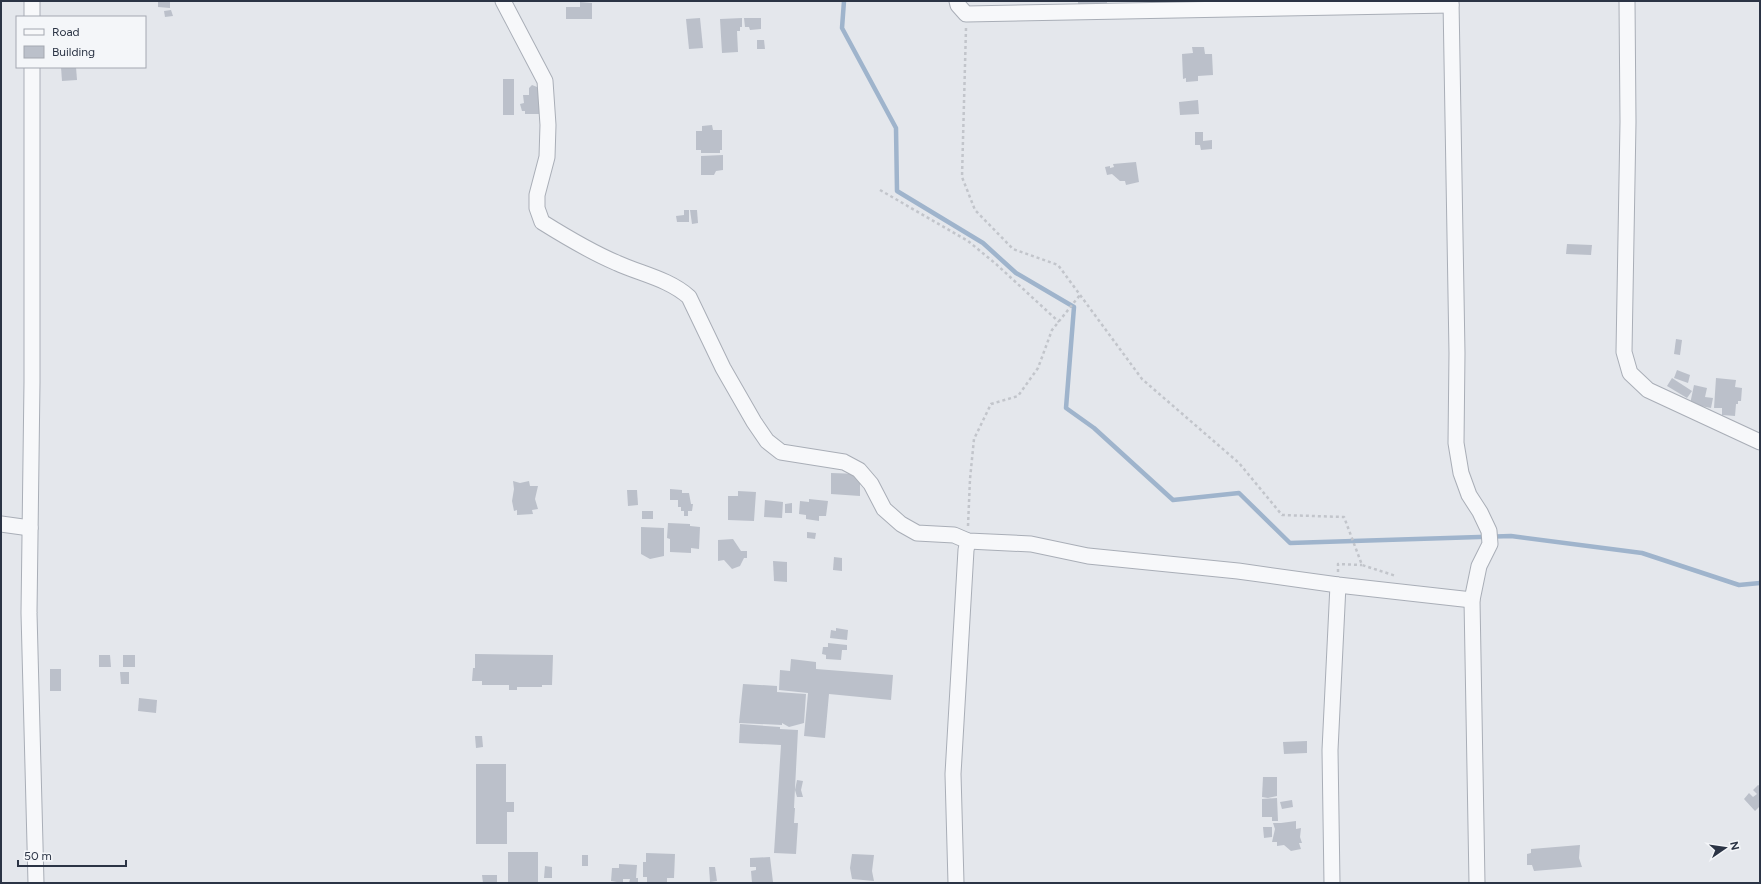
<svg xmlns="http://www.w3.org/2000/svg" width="1761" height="884" viewBox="0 0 1761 884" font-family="Figtree,sans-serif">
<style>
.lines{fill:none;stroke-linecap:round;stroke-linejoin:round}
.stream{stroke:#9fb4cc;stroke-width:4.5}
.building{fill:#bbc0ca}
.minor-casing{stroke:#a9aeb7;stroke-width:17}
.path{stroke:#c2c5cb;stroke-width:2.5;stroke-dasharray:3 3;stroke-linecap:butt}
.minor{stroke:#f7f8fa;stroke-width:15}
</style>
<rect width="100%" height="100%" fill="#e4e7ec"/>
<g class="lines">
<path class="stream" d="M844,1l-2,27 54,100 1,63 86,52 33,30 58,34 -8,101 28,20 79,72 66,-7 51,50 221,-7 131,17 97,32 21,-2"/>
</g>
<g class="building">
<path d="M158,1h12v7l-12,-1z"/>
<rect x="1078" y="1" width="29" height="5"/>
<path d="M580,2l12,1v16h-26v-12h14z"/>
<path d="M171,10l2,6 -8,1 -1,-6z"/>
<path d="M700,18l3,30 -14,1 -3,-30z"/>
<path d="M742,18v9h-2v4h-3l1,21 -16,1 -2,-34z"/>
<path d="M744,18h17v11l-11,1 -1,-3h-4z"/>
<path d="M757,40h7l1,9h-8z"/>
<path d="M1192,47h12l1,7h7l1,21 -15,1v5l-12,1v-4l-3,1 -1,-25 11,-1z"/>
<path d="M61,67h15l1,13 -15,1z"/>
<rect x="503" y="79" width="11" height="36"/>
<path d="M532,85l5,2 3,3 11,24h-26v-3h-3l-2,-7 4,-1 -1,-8h6v-7z"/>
<path d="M1198,100l1,14 -19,1 -1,-13z"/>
<path d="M712,125l1,5h9v20h-2v3h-19v-3h-5v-19h6v-5z"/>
<path d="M1195,132h8v9l9,-1v9l-11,1 -1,-5h-5z"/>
<path d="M723,155v15l-7,1 -2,4h-13v-19z"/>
<path d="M1136,162l3,20 -13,3 -1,-4h-5l-8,-7 -5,1 -2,-8 5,-1v2l4,-1 -1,-3z"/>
<path d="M684,210h5v12h-12l-1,-6 8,-1z"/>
<path d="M690,210h7l1,13 -6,1z"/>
<path d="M1567,244l25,1 -1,10 -25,-1z"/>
<path d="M1676,339l6,1 -2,15 -6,-1z"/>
<path d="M1677,370l13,5 -2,8 -14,-5z"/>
<path d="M1672,378l20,13 -5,7 -20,-12z"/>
<path d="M1716,378l20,2 -1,7 7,1 -1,13h-3v3h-2l-1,12 -13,-1v-7h-8z"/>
<path d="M1694,385l13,3 -2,9 8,1 -2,10 -21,-4z"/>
<path d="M831,473l29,1v22l-29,-2z"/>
<path d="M513,481l7,2 9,-2 1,5h8l-3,13 3,10 -6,1 1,4 -16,1v-5l-3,1 -2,-10 2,-12z"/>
<path d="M670,489l12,1v3h7l2,11h2l-1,7h-4v5h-4v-5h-3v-4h-3v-7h-8z"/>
<path d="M627,490h10l1,15 -10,1z"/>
<path d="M738,491l18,1 -2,29 -26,-1v-24h10z"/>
<path d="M809,499l19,2 -2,15h-7v5l-13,-2v-4l-7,-1 1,-13 9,1z"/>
<path d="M765,500l18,2 -1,16 -18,-1z"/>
<path d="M792,503v10h-7v-9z"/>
<rect x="642" y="511" width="11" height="8"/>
<path d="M668,523l22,1v2l10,1 -1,22 -8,-1v5l-21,-1v-13l-3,-1z"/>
<path d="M641,527l23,1v28l-14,3 -9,-5z"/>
<path d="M807,532l9,1 -1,6 -8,-1z"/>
<path d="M733,539l8,12h6v7h-3l-4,8 -8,3 -8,-9 -6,1v-21z"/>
<path d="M834,557l8,1v13l-9,-1z"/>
<path d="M773,561l14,1v20l-13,-1z"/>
<path d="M836,628l12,2 -1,10 -17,-2 1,-8 5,1z"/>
<path d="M828,643l19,2v5h-5l-1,10 -15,-1v-4l-4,-1 1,-7h5z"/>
<path d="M475,654l78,1 -1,30h-10v2h-25v3h-8v-5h-27v-4h-10l1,-13h2z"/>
<path d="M99,655h11l1,12h-12z"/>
<rect x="123" y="655" width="12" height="12"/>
<path d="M791,659l25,3v7l77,6 -2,25 -62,-6 -4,44 -21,-2 4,-43 -29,-3 1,-20 10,1z"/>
<rect x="50" y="669" width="11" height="22"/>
<path d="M120,672h9v12h-8z"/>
<path d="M743,684l34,2v6l29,2 -2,29 -15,4 -7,-4v2l-43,-2z"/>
<path d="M139,698l18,2 -1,13 -18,-2z"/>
<path d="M740,724l40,3v2l18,1 -4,78h1l-1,15h4l-2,31 -22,-1 7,-108 -42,-2z"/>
<path d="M475,736h7l1,11 -7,1z"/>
<path d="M1307,741v12l-23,1 -1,-12z"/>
<path d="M476,764h30v38h8v10h-7v32h-31z"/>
<path d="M1263,777h14v19l-9,2 -6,-1z"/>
<path d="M797,780l6,1 -2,9 2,7h-6l-2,-7z"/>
<path d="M1758,785l2,1v20l-5,5 -11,-12 5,-6 4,4 4,-3 -4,-4z"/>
<path d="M1277,798l1,23h-6v-4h-10v-18z"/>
<path d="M1292,800l1,7 -11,2 -2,-7z"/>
<path d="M1296,821v8l5,-1 -1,9 2,6h-3l2,6 -10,2 -7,-6 -7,1v-4h-5l3,-13 -2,-6h8z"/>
<path d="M1263,827h9v10l-8,1z"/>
<path d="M1580,845l-1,13 3,9 -48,4 -2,-6h-5v-11l4,-1v-4z"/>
<rect x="508" y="852" width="30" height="31"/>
<path d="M646,853l29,1 -1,24h-7v4h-20v-5h-4v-15h3z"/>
<path d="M852,854l22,1 -2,16 2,10 -22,-2 -2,-11z"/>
<rect x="582" y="855" width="6" height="11"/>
<path d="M770,857l3,25 -21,1 -1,-12 5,-1v-3h-6v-9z"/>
<path d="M619,864l18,1 -1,13h2v5h-9l1,-4h-7v4l-12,-2 1,-13h7z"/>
<path d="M545,866l7,1v11h-8z"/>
<path d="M709,867h6l2,14 -7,1z"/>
<path d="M482,875h15v8h-14z"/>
</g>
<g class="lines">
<defs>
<g id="minor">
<path d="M503,1l42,80 3,44 -1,32 -10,38v13l5,14c24,15 49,30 75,41 24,11 52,16 72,34l34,71 31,54 13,19 14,11 63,10 15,8 12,14 13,25 17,15 16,9 37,2 14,6 63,3 57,12 150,15 100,14 134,15"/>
<path d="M957,1l1,4 8,9 485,-9"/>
<path d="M1451,1l6,352 -1,90 5,30 8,22 11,17 9,19 1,13 -11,22 -7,34 5,283"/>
<path d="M1627,1l1,121 -4,230 6,21 18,17 112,52"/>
<path d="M32,17v-16"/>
<path d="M32,67v315l-3,231 7,270"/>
<path d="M1,524l29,4"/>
<path d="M956,883l-3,-109 13,-224 2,-9"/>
<path d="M1332,883l-2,-133 8,-165"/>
</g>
</defs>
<use href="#minor" class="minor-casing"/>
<g class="path">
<path d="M966,28l-4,149 13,33 38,39 45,16 84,114 97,84 43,52 62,2 18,48 34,11"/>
<path d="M880,190l88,51 28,23 63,58"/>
<path d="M968,526l2,-47 4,-40 17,-35 27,-8 20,-28 14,-38 28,-35"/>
<path d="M1338,572v-8l24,1"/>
</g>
<use href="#minor" class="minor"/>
</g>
<rect width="1761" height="884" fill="none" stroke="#2b3445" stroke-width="4"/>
<rect x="16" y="16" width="130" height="52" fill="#f4f6f9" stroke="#a4a8b1"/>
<rect x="24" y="29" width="20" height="6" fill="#f7f8fa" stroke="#a4a8b1"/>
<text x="52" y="36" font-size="12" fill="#2b3445">Road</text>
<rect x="24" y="46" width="20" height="12" fill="#bbc0ca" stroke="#a4a8b1"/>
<text x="52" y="56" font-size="12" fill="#2b3445">Building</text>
<g transform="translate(1725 848) rotate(77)" stroke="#f4f6f9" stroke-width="3" paint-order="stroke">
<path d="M0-3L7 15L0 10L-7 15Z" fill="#2b3445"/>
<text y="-6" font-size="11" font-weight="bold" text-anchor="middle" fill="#2b3445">N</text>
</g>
<path d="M18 860v6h108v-6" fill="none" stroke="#2b3445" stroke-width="2"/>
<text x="24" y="860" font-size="12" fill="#2b3445" stroke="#f4f6f9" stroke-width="3" paint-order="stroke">50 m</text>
</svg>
